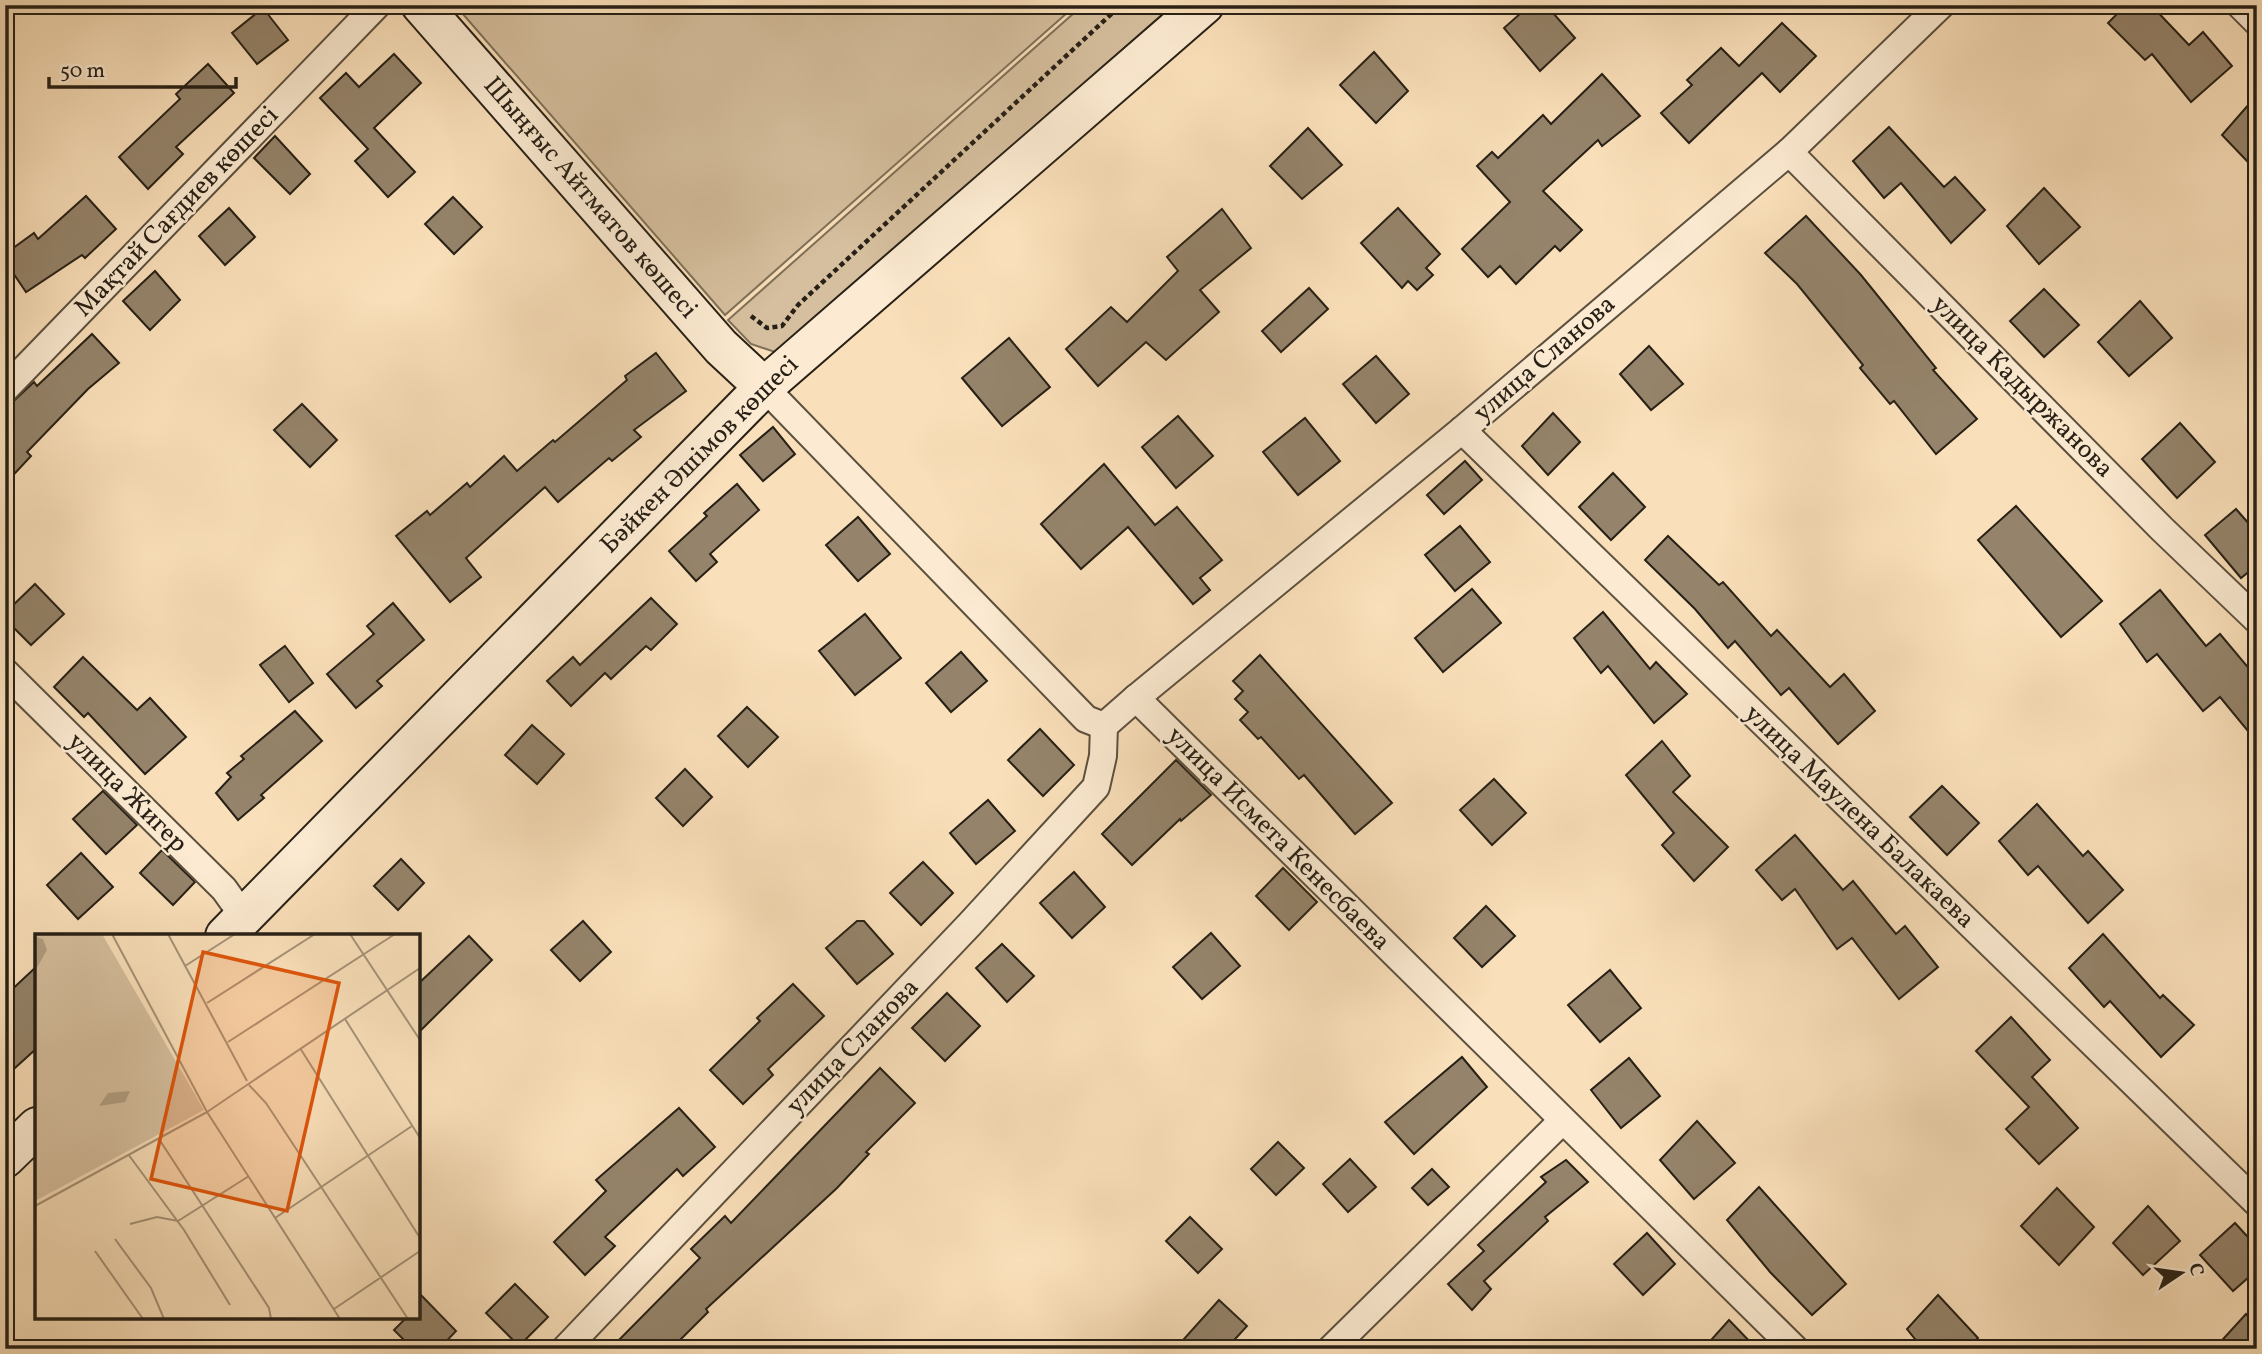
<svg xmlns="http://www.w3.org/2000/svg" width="2262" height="1354" viewBox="0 0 2262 1354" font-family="Vollkorn,serif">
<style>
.green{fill:#d6bf9e;stroke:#7e705a;stroke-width:2}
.building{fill:#95846b;stroke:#272016;stroke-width:2}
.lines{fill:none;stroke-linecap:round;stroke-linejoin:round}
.street-casing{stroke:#5c503f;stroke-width:30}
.secondary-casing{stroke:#272016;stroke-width:42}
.path{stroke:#272016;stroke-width:4.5;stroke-dasharray:5 3.5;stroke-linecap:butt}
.street{stroke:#fcebd2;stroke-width:26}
.secondary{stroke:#fcebd2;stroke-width:38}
.labels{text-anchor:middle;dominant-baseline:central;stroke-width:5;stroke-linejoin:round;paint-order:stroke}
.street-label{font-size:26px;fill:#272016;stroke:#fcebd2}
.inset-road{fill:none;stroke:#a69378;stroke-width:2}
.view{fill:#de560c;fill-opacity:0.15;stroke:#de560c;stroke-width:3.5}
.inset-edge{fill:none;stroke:#272016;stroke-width:3.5}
</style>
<rect width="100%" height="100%" fill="#fae0ba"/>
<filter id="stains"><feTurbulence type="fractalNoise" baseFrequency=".00286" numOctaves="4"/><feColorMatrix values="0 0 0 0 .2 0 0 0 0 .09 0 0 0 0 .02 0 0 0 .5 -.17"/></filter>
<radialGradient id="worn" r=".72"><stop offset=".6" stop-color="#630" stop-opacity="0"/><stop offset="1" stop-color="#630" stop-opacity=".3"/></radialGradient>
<g class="green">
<path d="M455,5h621l-351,310z"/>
<path d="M1083,5h90l-368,326 -30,21 -24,-8 -23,-24z"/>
</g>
<g class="building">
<path d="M1530,5h16l29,33 -35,33 -36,-43z"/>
<path d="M2126,5h25l38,40 14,-13 29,34 -41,36 -39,-48 -7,6 -37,-37z"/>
<path d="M263,8l25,32 -31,24 -25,-31z"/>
<path d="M1782,23l34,33 -36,36 -18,-19 -73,70 -28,-30 31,-28 -5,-5 34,-32 18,18z"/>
<path d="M1374,52l34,39 -32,32 -36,-38z"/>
<path d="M394,54l27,29 -47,45 41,44 -27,25 -33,-36 13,-12 -48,-51 26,-25 13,14z"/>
<path d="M208,64l26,29 -58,54 7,7 -35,35 -29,-32 61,-58 -4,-5z"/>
<path d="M1602,74l38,42 -38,30 -4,-6 -55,51 39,39 -22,21 -5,-5 -39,38 -16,-18 -12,11 -26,-28 48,-47 -33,-36 15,-14 6,6 45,-43 8,9z"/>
<path d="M2257,95v56l-10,10 -25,-26z"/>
<path d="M1889,127l55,60 11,-10 30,33 -34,33 -50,-60 -17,15 -31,-37z"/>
<path d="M1308,128l34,37 -40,34 -32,-33z"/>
<path d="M275,136l35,38 -20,20 -36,-36z"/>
<path d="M2044,188l36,39 -41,37 -32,-38z"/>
<path d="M86,196l30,33 -31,29 -3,-3 -56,37 -21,-31v-7l29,-21 4,6z"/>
<path d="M453,197l29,30 -28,27 -29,-30z"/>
<path d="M229,208l26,29 -30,28 -26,-29z"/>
<path d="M1398,208l42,46 -14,14 7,7 -16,15 -9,-9 -6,7 -41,-45z"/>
<path d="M1222,209l29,39 -51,42 19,22 -53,48 -20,-18 -48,44 -32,-37 45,-42 16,15 51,-51 -11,-14z"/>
<path d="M1806,216l55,59 75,93 -3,2 44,49 -41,35 -42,-53 -4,3 -30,-36 3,-3 -66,-81 -32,-31z"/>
<path d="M155,271l25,29 -30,30 -27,-29z"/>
<path d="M1309,288l19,21 -47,43 -19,-21z"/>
<path d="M2044,289l35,36 -35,32 -34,-36z"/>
<path d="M2140,301l32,37 -43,38 -31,-34z"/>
<path d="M92,334l27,29 -31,26 -61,63 4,4 -26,28v-75l29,-27 3,4z"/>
<path d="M1009,338l41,49 -48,39 -40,-48z"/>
<path d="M1649,346l34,38 -32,26 -31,-36z"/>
<path d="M656,353l30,38 -52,39 7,7 -29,24 -3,-3 -51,44 -13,-15 -79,71 15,19 -31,25 -54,-66 31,-25 3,4 37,-32 3,4 34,-31 13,15 36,-31 2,2 72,-62 -2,-4z"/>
<path d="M1376,356l33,38 -33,29 -33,-39z"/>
<path d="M302,404l35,36 -27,27 -36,-37z"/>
<path d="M1553,413l27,29 -32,33 -26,-29z"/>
<path d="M1178,416l35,40 -37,32 -34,-41z"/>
<path d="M1305,418l35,43 -42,34 -35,-43z"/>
<path d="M2180,423l35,39 -38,36 -35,-39z"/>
<path d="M773,427l22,27 -32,27 -23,-26z"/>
<path d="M1465,461l17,19 -38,34 -17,-19z"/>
<path d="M1104,464l51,61 22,-18 45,53 -22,18 10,12 -17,14 -65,-77 -47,42 -40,-45z"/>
<path d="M1613,473l32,34 -34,33 -32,-33z"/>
<path d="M737,484l22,26 -49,44 7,8 -21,19 -27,-30 38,-35 -3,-3z"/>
<path d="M2016,506l86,95 -41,36 -83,-97z"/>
<path d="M2236,509l21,24v32l-16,13 -36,-43z"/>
<path d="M858,517l32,37 -32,27 -32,-36z"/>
<path d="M1460,526l30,36 -35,29 -30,-36z"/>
<path d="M1668,536l51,49 4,-3 48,54 6,-6 53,57 14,-13 31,37 -37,33 -49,-56 -8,7 -46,-54 -7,7 -33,-39 -50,-49z"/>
<path d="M35,584l29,30 -33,31 -26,-26v-6z"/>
<path d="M1472,589l29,34 -58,49 -28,-34z"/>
<path d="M2160,590l46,56 14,-12 37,44v64l-37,-45 -17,14 -46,-57 -10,8 -27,-38z"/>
<path d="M651,598l26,26 -26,26 -5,-4 -35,33 -6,-6 -34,33 -24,-25 26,-24 7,8z"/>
<path d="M393,603l31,37 -47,41 5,5 -26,22 -29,-34 47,-40 -7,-8z"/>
<path d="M1603,612l47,57 6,-7 31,32 -33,29 -46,-57 -7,7 -27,-35z"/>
<path d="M865,614l36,44 -46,37 -36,-44z"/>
<path d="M285,646l28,37 -24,19 -29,-37z"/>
<path d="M961,652l26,29 -36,31 -25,-29z"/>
<path d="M1260,655l132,148 -37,31 -51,-59 -5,4 -38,-42 -3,2 -18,-19 8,-8 -13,-13 8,-8 -10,-10z"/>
<path d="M83,657l54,53 13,-12 36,39 -41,37 -57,-61 -4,4 -30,-30z"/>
<path d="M747,707l31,30 -30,30 -30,-31z"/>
<path d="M295,711l27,30 -61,54 3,3 -26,22 -22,-27 15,-16 -4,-4 17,-14 -3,-3z"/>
<path d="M532,725l32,29 -27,30 -32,-29z"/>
<path d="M1040,729l34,36 -31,31 -35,-36z"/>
<path d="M1662,741l28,35 -17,16 55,55 -34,34 -32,-36 12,-12 -48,-58z"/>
<path d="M1176,760l35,35 -30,26 -1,-2 -48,46 -30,-31z"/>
<path d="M685,769l27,28 -29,29 -27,-28z"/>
<path d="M1494,779l32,34 -34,32 -32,-35z"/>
<path d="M1942,786l37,37 -32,32 -37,-38z"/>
<path d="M103,791l34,34 -31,29 -33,-35z"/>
<path d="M988,800l27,31 -39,33 -26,-31z"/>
<path d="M2037,804l46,52 5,-5 35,39 -35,33 -50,-57 -10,9 -29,-34z"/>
<path d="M1795,835l48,55 10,-9 43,53 9,-8 33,41 -39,32 -47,-61 -15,11 -42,-60 -13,11 -26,-30z"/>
<path d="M162,850l33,32 -22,23 -33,-32z"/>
<path d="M81,853l32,34 -35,32 -31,-34z"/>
<path d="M401,859l23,24 -26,27 -24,-24z"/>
<path d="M923,862l30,31 -32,32 -31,-32z"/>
<path d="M1283,868l34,34 -28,28 -33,-34z"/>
<path d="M1074,872l31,35 -33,31 -32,-35z"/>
<path d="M1486,906l29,30 -33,31 -28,-29z"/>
<path d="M583,921l28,31 -31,29 -29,-31z"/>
<path d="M857,921h7l29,33 -36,30 -31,-36z"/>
<path d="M1211,933l29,33 -38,33 -29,-32z"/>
<path d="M2103,934l57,64 3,-3 31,30 -33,32 -51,-56 -6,6 -35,-39z"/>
<path d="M469,936l23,24 -74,73v-49z"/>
<path d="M1002,944l32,32 -27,26 -31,-34z"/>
<path d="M37,966v82l-32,29v-81z"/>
<path d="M1610,970l31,38 -41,34 -32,-37z"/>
<path d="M793,984l31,32 -56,53 5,6 -30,29 -33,-34 50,-49 -3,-3z"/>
<path d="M947,993l33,33 -35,35 -33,-33z"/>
<path d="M2011,1017l39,43 -18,17 46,51 -39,36 -33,-35 23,-22 -53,-56z"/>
<path d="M1462,1057l25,30 -73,67 -29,-32z"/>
<path d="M1629,1058l31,38 -39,32 -30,-38z"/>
<path d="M880,1068l35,35 -49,49 3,2 -32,34 -131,121 2,3 -37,37h-61l90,-91 -9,-9 34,-33 6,7z"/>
<path d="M679,1108l36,39 -32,29 -6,-7 -72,68 10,9 -30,29 -31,-33 52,-51 -10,-11z"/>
<path d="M1697,1121l38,42 -41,36 -34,-39z"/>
<path d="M1278,1142l26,26 -28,27 -25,-26z"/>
<path d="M1350,1159l26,28 -28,25 -25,-28z"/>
<path d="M1566,1160l22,22 -43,35 3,4 -64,60 7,8 -19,21 -24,-26 36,-33 -6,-6 68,-63 -5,-5z"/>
<path d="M1432,1169l17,18 -21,18 -16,-17z"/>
<path d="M1759,1187l87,97 -34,31 -42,-43 -43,-52z"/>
<path d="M2057,1188l37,39 -35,38 -38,-39z"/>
<path d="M2148,1206l32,35 -37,34 -30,-32z"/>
<path d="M1190,1217l32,32 -24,24 -32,-32z"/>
<path d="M2235,1223l22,24v23l-24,21 -33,-36z"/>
<path d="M1647,1233l28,31 -32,31 -29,-31z"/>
<path d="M515,1284l33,33 -29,29 -33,-33z"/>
<path d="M418,1292l38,39 -17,18h-26l-19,-19 13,-13h11z"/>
<path d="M1938,1295l40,43 -11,11h-44l-16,-20z"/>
<path d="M1219,1300l28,26 -21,23h-51z"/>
<path d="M2246,1314l11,11v24h-43z"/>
<path d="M1729,1320l28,29h-54z"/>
</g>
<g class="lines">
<defs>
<g id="street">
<path d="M2240,5l17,17"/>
<path d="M1789,152l373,377 95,91"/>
<path d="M764,387l322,332 18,7 32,-28 659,651"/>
<path d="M5,389l372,-384"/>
<path d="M1462,430l795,773"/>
<path d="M5,672l219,217 20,28"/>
<path d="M1136,698l326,-268 327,-278 152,-147"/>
<path d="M565,1349l405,-425 126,-137 7,-31 1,-30"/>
<path d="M1331,1349l231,-228"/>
</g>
<g id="secondary">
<path d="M421,5l300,342 43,40"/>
<path d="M225,936l539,-549 440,-382"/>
<path d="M5,1158l32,-31"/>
</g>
</defs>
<use href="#street" class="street-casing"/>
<use href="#secondary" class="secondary-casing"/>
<path class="path" d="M751,316l16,12 15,-2 16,-21 323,-300"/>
<use href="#street" class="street"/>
<use href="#secondary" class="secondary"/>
</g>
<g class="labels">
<g class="street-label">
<text transform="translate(590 198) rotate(49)">Шыңғыс Айтматов көшесі</text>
<text transform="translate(177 212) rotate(-46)">Мақтай Сағдиев көшесі</text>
<text transform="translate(1545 359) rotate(-41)">улица Сланова</text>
<text transform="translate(2022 387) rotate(45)">улица Кадыржанова</text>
<text transform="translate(700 455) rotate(-45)">Бәйкен Әшімов көшесі</text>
<text transform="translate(127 793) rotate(45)">улица Жигер</text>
<text transform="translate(1859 817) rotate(44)">улица Маулена Балакаева</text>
<text transform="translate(1278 839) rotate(45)">улица Исмета Кенесбаева</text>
<text transform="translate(853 1047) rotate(-46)">улица Сланова</text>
</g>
</g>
<g transform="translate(35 934)">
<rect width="385" height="385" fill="#fae0ba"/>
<path d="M0,0h67l102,176 -169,91z" fill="#d6bf9e"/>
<path d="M1,3l7,2 4,11 -12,21zM95,157l-5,11 -26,4 9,-13z" fill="#b29f82"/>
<path class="inset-road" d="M77,0l95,178 133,207M133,0l79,147M315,0l70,106M150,32l50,-32M172,69l108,-69M310,85l75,119M193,108l167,-108M265,114l120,190M214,151l17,18 142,216M172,178l213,-144M124,205l110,169 2,11M93,220l56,76 46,75M0,272l172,-94M240,284l137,-92M95,290l27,-7 21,4 71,-45M80,305l36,49 13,31M60,317l48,68M299,375l86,-58"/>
<path class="view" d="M168,18l136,31 -52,228 -136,-32z"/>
<rect width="385" height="385" class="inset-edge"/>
</g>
<rect width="2262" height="1354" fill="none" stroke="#fae0ba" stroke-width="28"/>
<rect x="7" y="7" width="2248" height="1340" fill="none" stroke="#272016" stroke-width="3.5"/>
<rect x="14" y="14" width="2234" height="1326" fill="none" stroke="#272016" stroke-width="2"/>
<g transform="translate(2181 1273) rotate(77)" stroke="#fcebd2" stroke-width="5" paint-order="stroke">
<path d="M0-5L12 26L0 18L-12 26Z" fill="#272016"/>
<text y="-10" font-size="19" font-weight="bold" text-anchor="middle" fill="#272016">С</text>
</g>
<path d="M49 77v10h187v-10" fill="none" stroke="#272016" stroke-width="3.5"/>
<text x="60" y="77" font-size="21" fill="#272016" stroke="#fcebd2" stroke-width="5" paint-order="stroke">50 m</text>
<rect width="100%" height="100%" filter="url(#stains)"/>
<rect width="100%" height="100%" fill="url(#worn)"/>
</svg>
